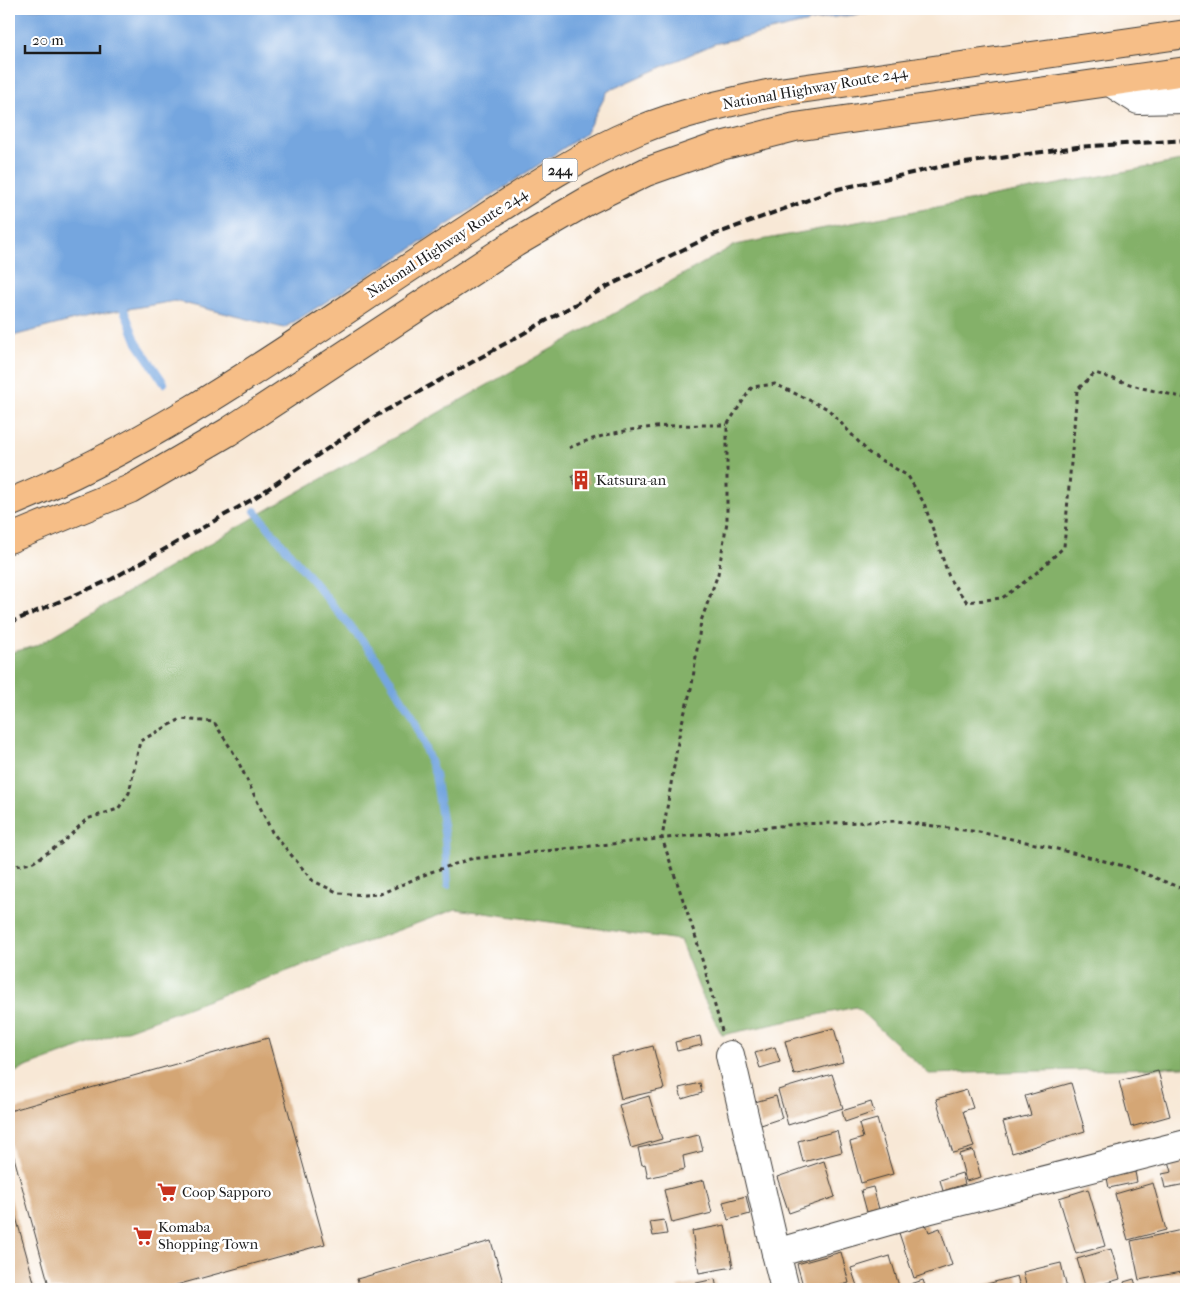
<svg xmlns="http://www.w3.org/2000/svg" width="1195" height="1298" viewBox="0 0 1195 1298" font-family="'IM FELL French Canon',serif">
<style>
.forest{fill:#84b169;stroke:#506642}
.water{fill:#75a6df;stroke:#48617e}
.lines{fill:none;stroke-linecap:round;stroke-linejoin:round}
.stream{stroke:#75a6df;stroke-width:8}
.building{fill:#d4a674}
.minor-casing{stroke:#3d3b38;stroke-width:30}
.trunk-casing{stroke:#3d3b38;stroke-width:30}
.path{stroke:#3d3b38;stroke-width:3;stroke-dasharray:4 4;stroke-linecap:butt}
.minor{stroke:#fff;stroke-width:28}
.trunk{stroke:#f6be87;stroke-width:28}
.rail{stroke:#1c1c1c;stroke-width:4;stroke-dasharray:8 4;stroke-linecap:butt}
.labels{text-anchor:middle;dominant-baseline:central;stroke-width:5;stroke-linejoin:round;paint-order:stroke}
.shield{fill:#fff;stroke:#606060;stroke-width:1}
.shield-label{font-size:14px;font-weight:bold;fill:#1c1c1c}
.street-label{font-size:15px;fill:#1c1c1c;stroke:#fff}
.poi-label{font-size:15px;fill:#1c1c1c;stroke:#fff;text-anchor:start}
</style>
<rect width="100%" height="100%" fill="#fff"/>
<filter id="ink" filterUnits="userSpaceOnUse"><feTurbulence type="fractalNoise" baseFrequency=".02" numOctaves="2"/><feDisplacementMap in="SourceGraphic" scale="10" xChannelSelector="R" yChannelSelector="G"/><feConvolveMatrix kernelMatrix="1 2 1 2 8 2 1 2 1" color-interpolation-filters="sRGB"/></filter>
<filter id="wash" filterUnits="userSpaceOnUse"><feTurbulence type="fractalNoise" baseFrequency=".0096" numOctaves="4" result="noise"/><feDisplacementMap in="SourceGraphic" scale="20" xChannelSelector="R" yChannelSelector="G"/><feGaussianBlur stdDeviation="1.12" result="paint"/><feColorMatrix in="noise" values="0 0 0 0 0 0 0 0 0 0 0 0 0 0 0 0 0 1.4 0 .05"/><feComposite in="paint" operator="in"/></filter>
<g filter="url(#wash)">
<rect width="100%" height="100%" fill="#f8e8d6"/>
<path class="forest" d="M1186,160v907l-257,7 -73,-67 -134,28 -21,-42 -21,-53 -224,-31 -435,160 -12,7v-423l27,-7 248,-146 451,-255z"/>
<path class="water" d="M9,9h899l-82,9 -112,26 -106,47 -23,43 -171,113 -130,81 -109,-27 -82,14 -84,22z"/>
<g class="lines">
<g class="stream">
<path d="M124,310l13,33 27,40"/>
<path d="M255,511l122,148 35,56 23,59 10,65 3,46"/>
</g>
</g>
<g id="blocks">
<g class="building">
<path d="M585,471l5,12 -14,5 -4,-12z"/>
<path d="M834,1028l9,34 -49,13 -9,-34z"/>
<path d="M700,1036l2,9 -25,6 -2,-9z"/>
<path d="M268,1038l57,206 -163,45h-112l-41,-150v-28z"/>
<path d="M653,1046l11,43 -43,10 -10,-42z"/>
<path d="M775,1047l5,15 -20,6 -5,-15z"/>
<path d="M1158,1071l12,45 -39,11 -12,-46z"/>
<path d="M832,1074l11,34 -55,17 -10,-35z"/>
<path d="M700,1083l2,10 -20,6 -3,-11z"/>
<path d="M1071,1083l14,48 -73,22 -9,-31 28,-7 -6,-19z"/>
<path d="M967,1090l6,18 -10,3 11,36 -21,6 -17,-54z"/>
<path d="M649,1096l13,43 -31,9 -12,-43z"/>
<path d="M776,1096l6,22 -21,7 -6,-23z"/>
<path d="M871,1102l3,10 -29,10 -3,-11z"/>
<path d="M877,1119l16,55 -32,9 -11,-41 13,-4 -4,-14z"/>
<path d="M837,1131l5,21 -39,10 -5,-21z"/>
<path d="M699,1135l4,16 -20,5 2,13 -37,9 -3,-14 -3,1 -4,-17z"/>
<path d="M973,1150l8,27 -15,4 -7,-27z"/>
<path d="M1186,1157v27l-21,4 -3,-14 10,-2 -3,-11z"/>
<path d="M824,1161l11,36 -46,16 -12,-36z"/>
<path d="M1135,1172l2,10 -28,6 -2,-10z"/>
<path d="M962,1173l3,11 -22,7 -3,-11z"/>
<path d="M704,1180l8,33 -40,10 -8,-33z"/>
<path d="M1153,1183l13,47 -38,10 -13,-46z"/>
<path d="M873,1187l6,22 -12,3 -6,-22z"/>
<path d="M1088,1189l17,57 -29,8 -17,-56z"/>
<path d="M9,1192l27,97h-27z"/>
<path d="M746,1196l4,18 -22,6 -5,-18z"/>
<path d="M664,1220l3,14 -14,2 -3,-14z"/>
<path d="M926,1224l3,8 11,-4 12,37 -38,13 -15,-45z"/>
<path d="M725,1225l8,42 -34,6 -7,-42z"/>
<path d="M1186,1229v42l-47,9 -8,-39z"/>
<path d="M491,1241l14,48h-145l-3,-10z"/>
<path d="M1111,1249l9,30 -34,10 -9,-30z"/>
<path d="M841,1252l8,31 -22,6h-23l-7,-25z"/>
<path d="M890,1256l9,30 -9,3h-32l-7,-21z"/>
<path d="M1061,1263l6,26h-40l-4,-17z"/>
<path d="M1017,1276l4,13h-53z"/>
<path d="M715,1279l2,10h-38l-1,-2z"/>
<path d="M1134,1279l3,10h-11l-2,-7z"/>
<path d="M923,1280l3,9h-13l-2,-5z"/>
</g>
</g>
</g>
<g filter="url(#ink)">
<use href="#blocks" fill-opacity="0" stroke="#3d3b38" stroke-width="1"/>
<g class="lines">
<defs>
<g id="minor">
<path d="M1110,82l28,18 48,-1"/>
<path d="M730,1055l46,198"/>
<path d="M785,1289l-9,-36 151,-43 259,-66"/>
</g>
<g id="trunk">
<path d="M9,503c154,-62 297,-168 436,-259 62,-40 123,-84 192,-113 43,-18 89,-28 135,-38l414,-59"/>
<path d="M9,539l121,-50 98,-57 287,-189 74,-43 57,-28 71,-25 78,-20 391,-56"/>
</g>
</defs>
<use href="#minor" class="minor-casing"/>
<use href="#trunk" class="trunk-casing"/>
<g class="path">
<path d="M569,448c51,-23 103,-23 158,-23"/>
<path d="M9,867l23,-4 31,-21 24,-23 31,-10 11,-16 11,-52 41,-22 33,3 21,33 37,77 41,49 26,12 25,2 16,-1 51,-22 39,-13 328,-35 98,-3 83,11 66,14 83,21 58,23"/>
<path d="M722,1031l-26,-93 -34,-100 18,-108 12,-45 9,-64 17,-47 9,-52v-97l25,-38 23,-3 53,25 41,44 39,23 16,27 26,77 17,22 35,-4 32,-23 30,-28 13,-157 18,-17 47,15 44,10"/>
</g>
<use href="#minor" class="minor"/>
<use href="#trunk" class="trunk"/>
<path class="rail" d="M9,623l103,-44 141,-80 121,-82 236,-132 103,-50 125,-46 106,-23 133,-19 109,-7"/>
</g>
</g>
<defs>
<symbol id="building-bare" viewBox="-9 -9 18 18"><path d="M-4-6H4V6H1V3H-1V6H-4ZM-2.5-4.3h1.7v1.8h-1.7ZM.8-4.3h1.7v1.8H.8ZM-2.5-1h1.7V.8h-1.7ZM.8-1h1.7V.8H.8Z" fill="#c8321e" stroke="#fff" stroke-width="2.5" paint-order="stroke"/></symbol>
<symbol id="supermarket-bare" viewBox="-9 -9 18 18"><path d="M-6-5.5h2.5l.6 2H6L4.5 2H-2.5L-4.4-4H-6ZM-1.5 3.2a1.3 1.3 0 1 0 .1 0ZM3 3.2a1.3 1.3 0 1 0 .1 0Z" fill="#c8321e" stroke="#fff" stroke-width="2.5" paint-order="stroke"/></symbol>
</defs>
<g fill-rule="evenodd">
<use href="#building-bare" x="567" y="466" width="28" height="28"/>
<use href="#supermarket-bare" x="153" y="1178" width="28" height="28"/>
<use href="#supermarket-bare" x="129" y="1222" width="28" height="28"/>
</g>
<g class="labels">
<rect class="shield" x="542.5" y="158.5" width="35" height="23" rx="4"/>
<g class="shield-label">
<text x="560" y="170">244</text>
</g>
<g class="street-label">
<text transform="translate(815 88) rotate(-10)">National Highway Route 244</text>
<text transform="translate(447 243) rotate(-33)">National Highway Route 244</text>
</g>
<g class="poi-label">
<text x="596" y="480">Katsura-an</text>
<text x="182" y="1192">Coop Sapporo</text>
<text x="158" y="1227">Komaba<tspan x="158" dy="17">Shopping Town</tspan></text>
</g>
</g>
<rect width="1195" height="1298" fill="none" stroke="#fff" stroke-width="30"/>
<path d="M25 45v8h75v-8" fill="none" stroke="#1c1c1c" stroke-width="2.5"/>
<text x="32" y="45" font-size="15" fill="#1c1c1c" stroke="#ffffff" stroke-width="4" paint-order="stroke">20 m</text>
</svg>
